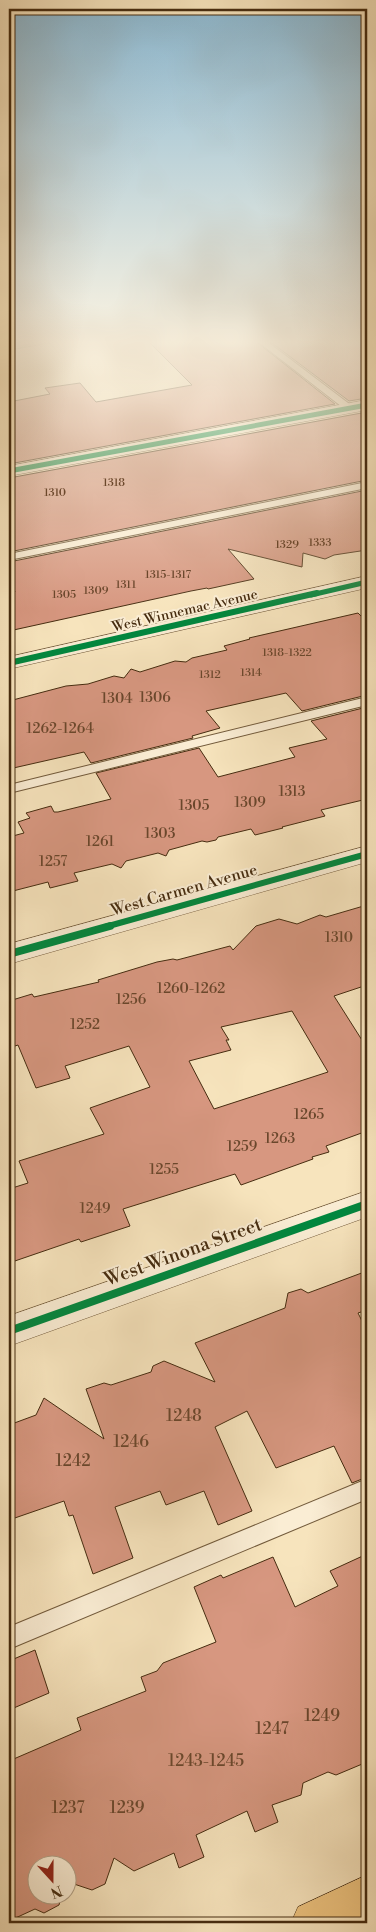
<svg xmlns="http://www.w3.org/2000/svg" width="376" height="1932" viewBox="0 0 376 1932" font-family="'Libre Bodoni',serif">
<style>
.green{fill:#bec490;stroke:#827850}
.building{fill:#d79780;stroke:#462c10;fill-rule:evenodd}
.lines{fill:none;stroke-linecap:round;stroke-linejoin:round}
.lane-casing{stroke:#725a3b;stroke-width:2}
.street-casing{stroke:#725a3b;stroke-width:1}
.primary-casing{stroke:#462c10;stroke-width:1}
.lane{fill:#faedd4;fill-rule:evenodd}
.street{fill:#faedd4;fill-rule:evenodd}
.primary{fill:#ecc27e;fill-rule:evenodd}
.cycleway-far2-casing{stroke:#faedd4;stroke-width:7}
.cycleway-far1-casing{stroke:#faedd4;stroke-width:9}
.cycleway-casing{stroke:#faedd4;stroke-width:11}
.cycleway-far2{stroke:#00873e;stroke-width:5}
.cycleway-far1{stroke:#00873e;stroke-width:6}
.cycleway{stroke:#00873e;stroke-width:8}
.labels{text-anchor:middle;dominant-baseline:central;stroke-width:4;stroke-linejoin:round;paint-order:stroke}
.far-number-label{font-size:11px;fill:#6a472c}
.far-street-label{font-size:14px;fill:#462c10;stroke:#faedd4}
.number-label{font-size:14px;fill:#6a472c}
.street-label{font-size:16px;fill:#462c10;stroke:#faedd4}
.near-number-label{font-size:16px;fill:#6a472c}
.near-street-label{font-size:19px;fill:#462c10;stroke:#faedd4}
</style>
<rect width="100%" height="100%" fill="#f7e4bd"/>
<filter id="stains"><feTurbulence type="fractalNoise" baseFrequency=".004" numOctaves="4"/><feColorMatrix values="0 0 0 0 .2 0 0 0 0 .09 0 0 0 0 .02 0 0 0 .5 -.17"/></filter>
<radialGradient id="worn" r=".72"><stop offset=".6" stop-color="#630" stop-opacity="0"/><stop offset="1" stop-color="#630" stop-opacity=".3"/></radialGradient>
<path class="green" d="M9,340h58l-58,10z"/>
<g class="building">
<path d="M147,340h107l81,64 -326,60v-62l41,-8 -5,-6 35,-5 16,19 96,-17z"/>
<path d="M268,340h99v58l-18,3z"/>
<path d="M367,412v68l-358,72v-74z"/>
<path d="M367,490v60l-33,5 -9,4 -22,-6 -1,14 -74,-18 26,30 -46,10 -1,-1 -16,3 -182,40v-37l6,-2 -6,-14v-16z"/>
<path d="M358,613l9,9v73l-65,16 -16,-18 -80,18 14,17 -28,8 1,2 -102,25 -7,-11 -75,17v-68l57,-15 22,-2 26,-8 10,2 7,-9 9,3 35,-11 11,1 6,-4 35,-8 -3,-4 26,-7 -1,-1z"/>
<path d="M367,707v92l-46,11 4,6 -43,11 1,1 -28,7 -4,-6 -33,8 -2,3 -9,2 -5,-1 -33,9 -3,6 -8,-3 -32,8 -5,7 -9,-4 -38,9 4,8 -28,7 -2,-6 -39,10v-55l15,-4 -6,-11 12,-4 -4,-5 25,-7 3,6h4l53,-13 -15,-26 103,-25 19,29 77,-20 -6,-9 38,-9 -16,-18z"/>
<path d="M367,905v80l-33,11 33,52v83l-41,15 3,6 -17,5 1,2 -72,26 -6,-11 -112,35 7,17 -49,16 -2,-3 -70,24v-74l19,-6 -9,-22 85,-27 -14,-26 60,-21 -21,-41 -64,20 5,12 -34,10 -18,-43 -9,3v-47l23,-7 2,3 65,-15 -1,-2 59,-18 16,-3 4,1 53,-14 3,4 23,-24 23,-7 18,5 23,-9 6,2zM292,1011l36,61 -114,37 -25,-48 42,-11 -5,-10h3l-8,-13z"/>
<path d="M367,1271v39l-9,3 9,18v146l-15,6 -18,-37 -58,22 -29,-57 -32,16 37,84 -34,14 -14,-34 -38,14 -6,-14 -45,16 18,51 -40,16 -20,-59 -4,1 -5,-15 -55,19v-95l27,-10 8,-17 60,41 -18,-50 18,-6 7,2 40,-13 2,-6 11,-5 51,21 -20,-39 90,-35 3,-15 13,-4 7,4z"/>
<path d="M367,1554v208l-31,13 -8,-3 -25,11 -2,12 -29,10 6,17 -23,10 -8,-21 -51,24 8,22 -25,11 -5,-15 -40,18 -20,-13 -9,26 -13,6 -24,-8v-18h-30v30h24l-3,11 -15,8 -9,-4 -26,12v-160l72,-31 -4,-12 69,-27 -5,-14 16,-6 6,-8 53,-21 -22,-55 27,-12 2,3 50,-21 22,50 43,-21 -8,-15z"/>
<path d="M35,1650l14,43 -40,17v-49z"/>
</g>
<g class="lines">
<defs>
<g id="lane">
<path d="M256,340h9l87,66v4h-6z"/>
<path d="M367,482v6l-358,72v-6z"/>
<path d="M367,697v8l-358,88v-8z"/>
<path d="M367,1479v20l-358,150v-22z"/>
</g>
<g id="street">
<path d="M367,400v10l-358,66v-10z"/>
<path d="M367,576v12l-358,81v-12z"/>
<path d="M367,846v16l-358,102v-20z"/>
<path d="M367,1191v26l-358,129v-30z"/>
</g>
<path id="primary" d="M367,1875v46l-5,2h-71l7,-16z"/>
</defs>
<use href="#lane" class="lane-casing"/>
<use href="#street" class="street-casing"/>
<use href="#primary" class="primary-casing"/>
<use href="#lane" class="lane"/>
<use href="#street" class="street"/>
<use href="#primary" class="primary"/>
<defs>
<g id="cycleway-far2">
<path d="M9,471l358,-66"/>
<path d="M311,595l56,-13"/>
</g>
<g id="cycleway-far1">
<path d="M9,663l308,-70"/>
<path d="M105,927l262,-73"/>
</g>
<g id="cycleway">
<path d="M9,954l101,-28"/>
<path d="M9,1331l358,-127"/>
</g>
</defs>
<use href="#cycleway-far2" class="cycleway-far2-casing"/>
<use href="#cycleway-far1" class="cycleway-far1-casing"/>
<use href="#cycleway" class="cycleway-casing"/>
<use href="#cycleway-far2" class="cycleway-far2"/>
<use href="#cycleway-far1" class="cycleway-far1"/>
<use href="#cycleway" class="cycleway"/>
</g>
<linearGradient id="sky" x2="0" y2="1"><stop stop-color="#8ab8d2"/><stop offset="0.56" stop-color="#fbf3e1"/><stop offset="1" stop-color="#fbf3e1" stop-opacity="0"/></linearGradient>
<rect width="376" height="611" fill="url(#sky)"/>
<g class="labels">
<g class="far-number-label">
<text x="114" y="483">1318</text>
<text x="55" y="493">1310</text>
<text x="320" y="543">1333</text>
<text x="287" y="545">1329</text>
<text x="168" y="575">1315-1317</text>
<text x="126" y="585">1311</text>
<text x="96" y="591">1309</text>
<text x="64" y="595">1305</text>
<text x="287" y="653">1318-1322</text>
<text x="251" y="673">1314</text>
<text x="210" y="675">1312</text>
</g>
<g class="far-street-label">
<text transform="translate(185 611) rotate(-13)">West Winnemac Avenue</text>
</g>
<g class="number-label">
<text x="155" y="698">1306</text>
<text x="117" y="699">1304</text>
<text x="60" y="729">1262-1264</text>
<text x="292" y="792">1313</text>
<text x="250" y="803">1309</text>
<text x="194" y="806">1305</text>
<text x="160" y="834">1303</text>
<text x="100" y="842">1261</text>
<text x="53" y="862">1257</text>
<text x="339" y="938">1310</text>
<text x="191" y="989">1260-1262</text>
<text x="131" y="1000">1256</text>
<text x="85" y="1025">1252</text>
<text x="309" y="1115">1265</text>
<text x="280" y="1139">1263</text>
<text x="242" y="1147">1259</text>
<text x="164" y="1170">1255</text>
<text x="95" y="1209">1249</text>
</g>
<g class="street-label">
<text transform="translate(184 890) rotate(-16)">West Carmen Avenue</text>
</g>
<g class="near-number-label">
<text x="184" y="1416">1248</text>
<text x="131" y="1442">1246</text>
<text x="73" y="1461">1242</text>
<text x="322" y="1716">1249</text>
<text x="272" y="1729">1247</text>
<text x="206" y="1761">1243-1245</text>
<text x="68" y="1808">1237</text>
<text x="127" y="1808">1239</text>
</g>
<g class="near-street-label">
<text transform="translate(183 1252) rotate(-20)">West Winona Street</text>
</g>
</g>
<rect width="376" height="1932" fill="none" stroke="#f7e4bd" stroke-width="30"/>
<rect x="10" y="10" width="356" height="1912" fill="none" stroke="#462c10" stroke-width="2.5"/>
<rect x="15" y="15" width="346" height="1902" fill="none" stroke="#462c10"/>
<g transform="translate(52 1880) rotate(159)"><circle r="24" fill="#faedd4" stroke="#b2a086"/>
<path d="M0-4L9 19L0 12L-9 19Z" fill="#8f2418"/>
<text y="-8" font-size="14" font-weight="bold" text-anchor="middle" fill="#462c10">N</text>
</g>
<rect width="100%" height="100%" filter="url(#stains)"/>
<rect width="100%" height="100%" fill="url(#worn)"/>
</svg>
